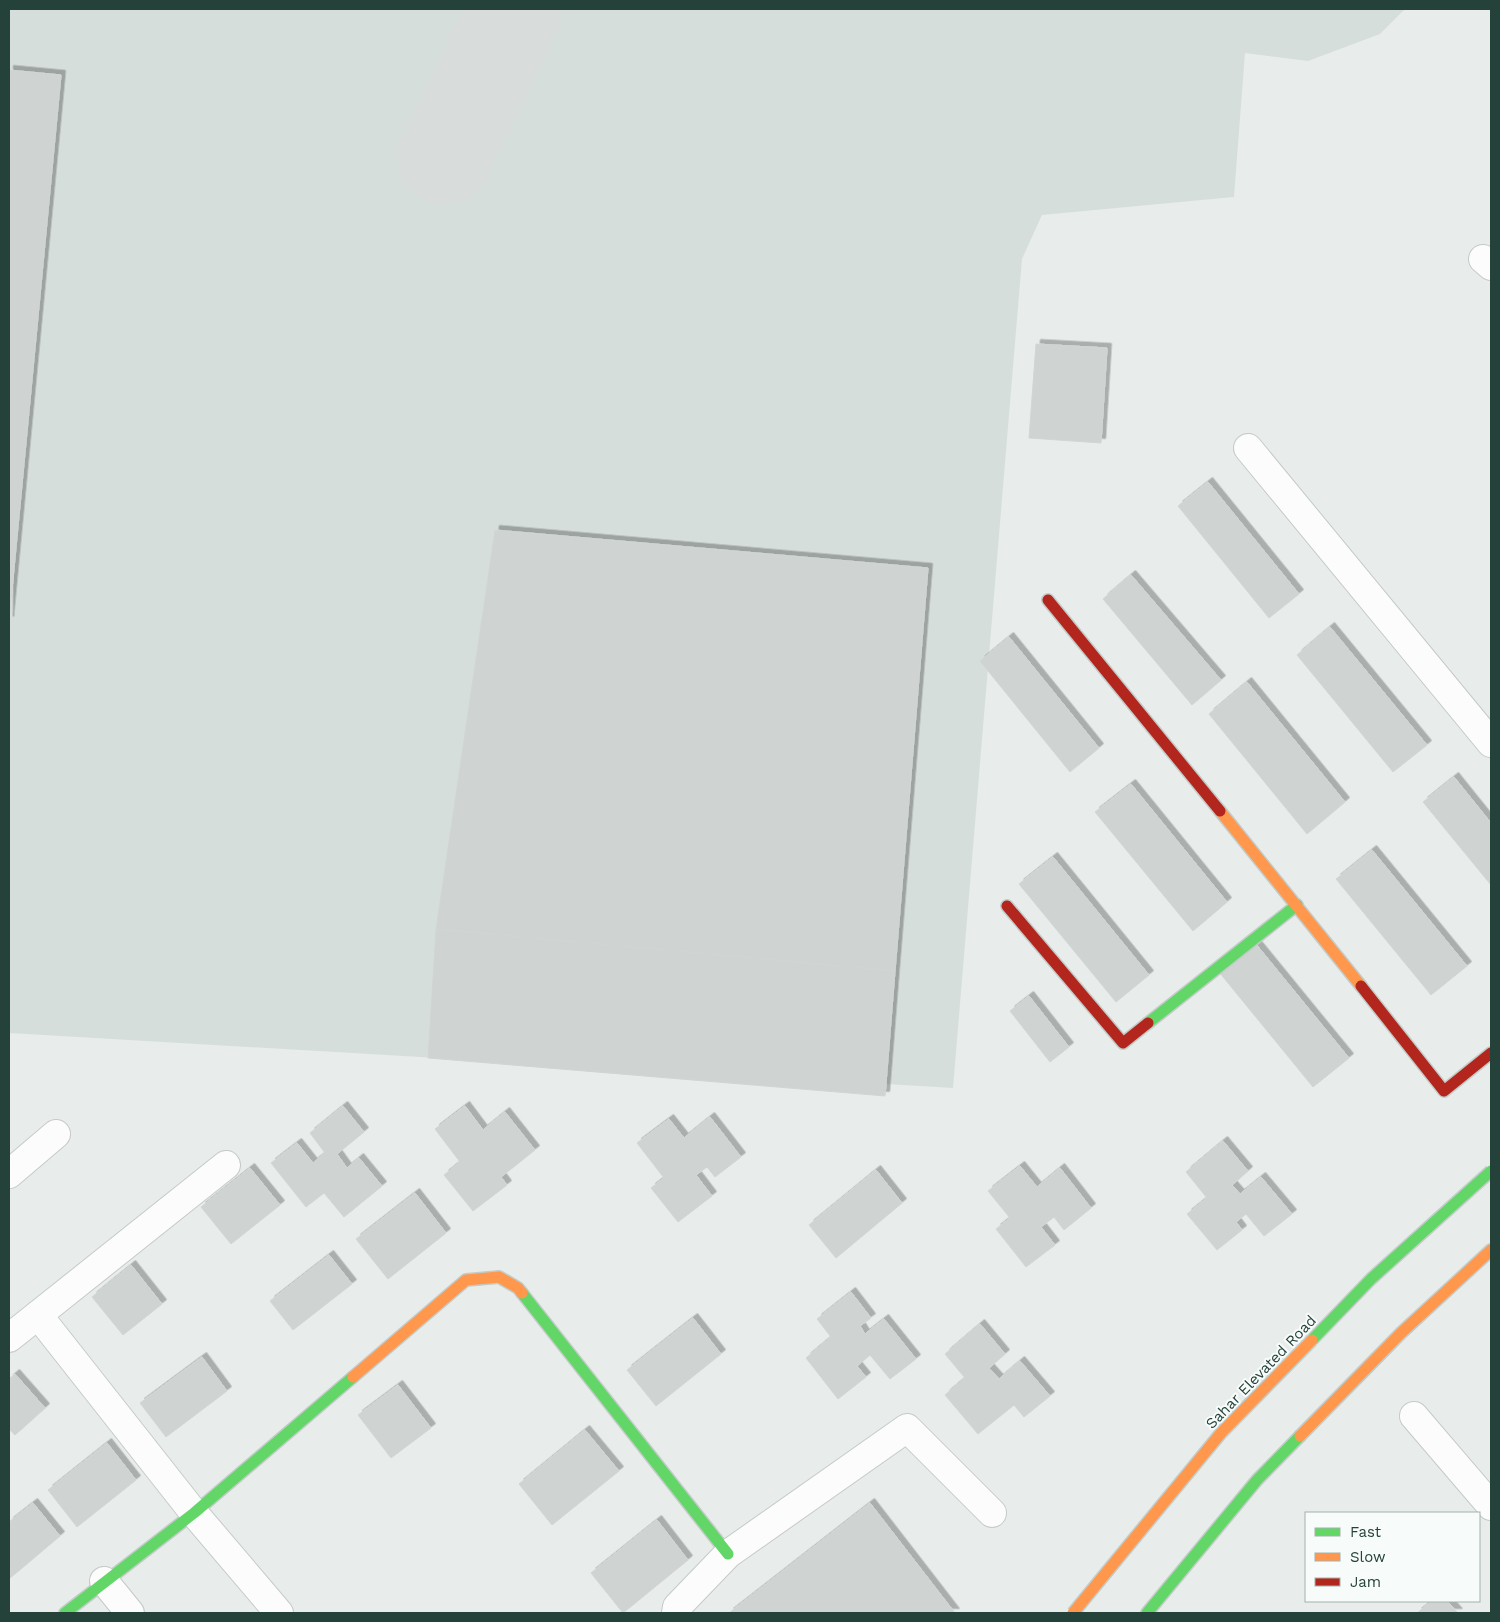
<svg xmlns="http://www.w3.org/2000/svg" width="1500" height="1622" viewBox="0 0 1500 1622" font-family="'Work Sans',sans-serif">
<style>
.built{fill:#d6dedb}
.lines{fill:none;stroke-linecap:round;stroke-linejoin:round}
.taxiway{stroke:#d8dddc;stroke-width:94}
.building{fill:#cfd4d2;stroke:#d1d6d4;filter:url(#shadow)}
.street-casing{stroke:#c5cac8;stroke-width:30}
.fast-casing{stroke:#c3cbc8;stroke-width:14}
.slow-casing{stroke:#c3cbc8;stroke-width:14}
.jam-casing{stroke:#c3cbc8;stroke-width:14}
.street{stroke:#fcfcfc;stroke-width:28}
.fast{stroke:#63d668;stroke-width:11}
.slow{stroke:#ff974d;stroke-width:11}
.jam{stroke:#b3261e;stroke-width:11}
.fast-bridge-casing{stroke:#c3ccc9;stroke-width:14;stroke-linecap:butt}
.slow-bridge-casing{stroke:#c3ccc9;stroke-width:14;stroke-linecap:butt}
.fast-bridge{stroke:#63d668;stroke-width:11}
.slow-bridge{stroke:#ff974d;stroke-width:11}
.labels{text-anchor:middle;dominant-baseline:central;stroke-width:4;stroke-linejoin:round;paint-order:stroke}
.street-label{font-size:15px;fill:#24423a;stroke:#f7fbf9}
</style>
<defs>
<filter id="shadow"><feDropShadow dx="4.5" dy="-4.5" stdDeviation="0" flood-color="#0004"/></filter>
</defs>
<rect width="100%" height="100%" fill="#e8edeb"/>
<path class="built" d="M9,9h1396l-25,25 -72,27 -63,-8 -11,144 -192,18 -20,44 -69,829 -944,-55z"/>
<g class="lines">
<path class="taxiway" d="M444,158l71,-149"/>
</g>
<g class="building">
<path d="M9,70l52,5 -52,546z"/>
<path d="M1036,344l71,4 -6,95 -72,-5z"/>
<path d="M1208,482l91,112 -30,24 -91,-112z"/>
<path d="M495,530l433,38 -33,403 -459,-42z"/>
<path d="M1131,575l90,105 -29,25 -89,-106z"/>
<path d="M1330,627l97,118 -34,27 -96,-117z"/>
<path d="M1009,637l90,111 -29,24 -90,-111z"/>
<path d="M1247,682l98,120 -38,32 -98,-120z"/>
<path d="M1454,777l37,46v62l-68,-83z"/>
<path d="M1131,784l96,118 -34,29 -98,-119z"/>
<path d="M1372,850l95,116 -36,29 -95,-116z"/>
<path d="M1053,857l96,118 -33,27 -97,-118z"/>
<path d="M436,929l459,42 -10,125 -457,-38z"/>
<path d="M1255,943l94,115 -36,29 -94,-115z"/>
<path d="M1029,996l40,51 -19,15 -40,-51z"/>
<path d="M343,1106l21,26 -27,22 10,14 12,-10 23,28 -38,31 -20,-24 -18,14 -35,-44 26,-20 16,20 12,-10 -15,-20z"/>
<path d="M465,1106l18,24 22,-18 30,38 -34,27 6,8 -34,26 -29,-36 16,-13 -25,-33z"/>
<path d="M710,1117l31,40 -26,20 -8,-10 -11,8 16,21 -34,26 -27,-34 13,-10 -27,-35 32,-24 15,19z"/>
<path d="M1223,1141l25,30 -16,14 8,9 21,-17 31,37 -28,22 -18,-22 -10,8 6,8 -25,20 -30,-36 20,-16 -21,-26z"/>
<path d="M1020,1166l17,21 23,-19 31,40 -27,22 -10,-13 -13,10 14,18 -29,22 -30,-38 14,-11 -22,-27z"/>
<path d="M250,1168l30,37 -49,39 -30,-37z"/>
<path d="M876,1170l26,33 -66,55 -27,-33z"/>
<path d="M415,1193l31,40 -58,46 -32,-40z"/>
<path d="M329,1255l23,29 -59,46 -23,-29z"/>
<path d="M131,1265l31,39 -39,31 -31,-38z"/>
<path d="M851,1292l20,26 -11,8 5,8 19,-15 32,40 -26,20 -20,-24 -13,11 9,11 -28,22 -32,-41 25,-21 -14,-18z"/>
<path d="M693,1318l28,36 -65,52 -29,-36z"/>
<path d="M980,1324l25,30 -16,14 10,11 21,-18 30,35 -26,21 -10,-12 -36,29 -33,-39 20,-17 -20,-24z"/>
<path d="M202,1357l25,34 -61,46 -26,-34z"/>
<path d="M15,1374l30,34 -30,27 -6,-6v-50z"/>
<path d="M398,1385l33,43 -40,30 -33,-43z"/>
<path d="M585,1430l34,41 -67,54 -33,-41z"/>
<path d="M107,1443l29,37 -59,47 -29,-37z"/>
<path d="M33,1503l27,33 -51,43v-57z"/>
<path d="M870,1503l85,110h-226z"/>
<path d="M657,1520l31,40 -65,53 -32,-40z"/>
<path d="M1432,1601h15l11,12h-41z"/>
</g>
<g class="lines">
<defs>
<g id="street">
<path d="M1483,259l8,7"/>
<path d="M1248,448l243,295"/>
<path d="M9,1174l47,-40"/>
<path d="M38,1315l156,198 85,100"/>
<path d="M9,1338l217,-173"/>
<path d="M1414,1416l77,90"/>
<path d="M104,1581l26,32"/>
<path d="M676,1613l1,-6 51,-53 179,-126 85,85"/>
</g>
<g id="fast">
<path d="M1148,1023l149,-118"/>
<path d="M522,1293l206,261"/>
<path d="M65,1613l129,-100 159,-136"/>
<path d="M1147,1613l110,-133 43,-44"/>
</g>
<g id="slow">
<path d="M1220,811l141,175"/>
<path d="M353,1377l113,-97 33,-3 19,11 4,5"/>
<path d="M1300,1436l101,-103 90,-83"/>
</g>
<g id="jam">
<path d="M1048,600l172,211"/>
<path d="M1007,906l116,137 25,-20"/>
<path d="M1361,986l83,105 47,-38"/>
</g>
</defs>
<use href="#street" class="street-casing"/>
<use href="#fast" class="fast-casing"/>
<use href="#slow" class="slow-casing"/>
<use href="#jam" class="jam-casing"/>
<use href="#street" class="street"/>
<use href="#fast" class="fast"/>
<use href="#slow" class="slow"/>
<use href="#jam" class="jam"/>
<defs>
<path id="fast-bridge" d="M1312,1340l59,-61 120,-108"/>
<path id="slow-bridge" d="M1073,1613l148,-180 91,-93"/>
</defs>
<use href="#fast-bridge" class="fast-bridge-casing"/>
<use href="#slow-bridge" class="slow-bridge-casing"/>
<use href="#fast-bridge" class="fast-bridge"/>
<use href="#slow-bridge" class="slow-bridge"/>
</g>
<g class="labels">
<g class="street-label">
<text transform="translate(1261 1372) rotate(-46)">Sahar Elevated Road</text>
</g>
</g>
<rect width="1500" height="1622" fill="none" stroke="#24423a" stroke-width="20"/>
<rect x="1305" y="1512" width="175" height="90" fill="#f7fbf9" stroke="#a3b1ad"/>
<rect x="1315" y="1528" width="25" height="8" fill="#63d668" stroke="#a3b1ad"/>
<text x="1350" y="1537" font-size="15" fill="#24423a">Fast</text>
<rect x="1315" y="1553" width="25" height="8" fill="#ff974d" stroke="#a3b1ad"/>
<text x="1350" y="1562" font-size="15" fill="#24423a">Slow</text>
<rect x="1315" y="1578" width="25" height="8" fill="#b3261e" stroke="#a3b1ad"/>
<text x="1350" y="1587" font-size="15" fill="#24423a">Jam</text>
</svg>
